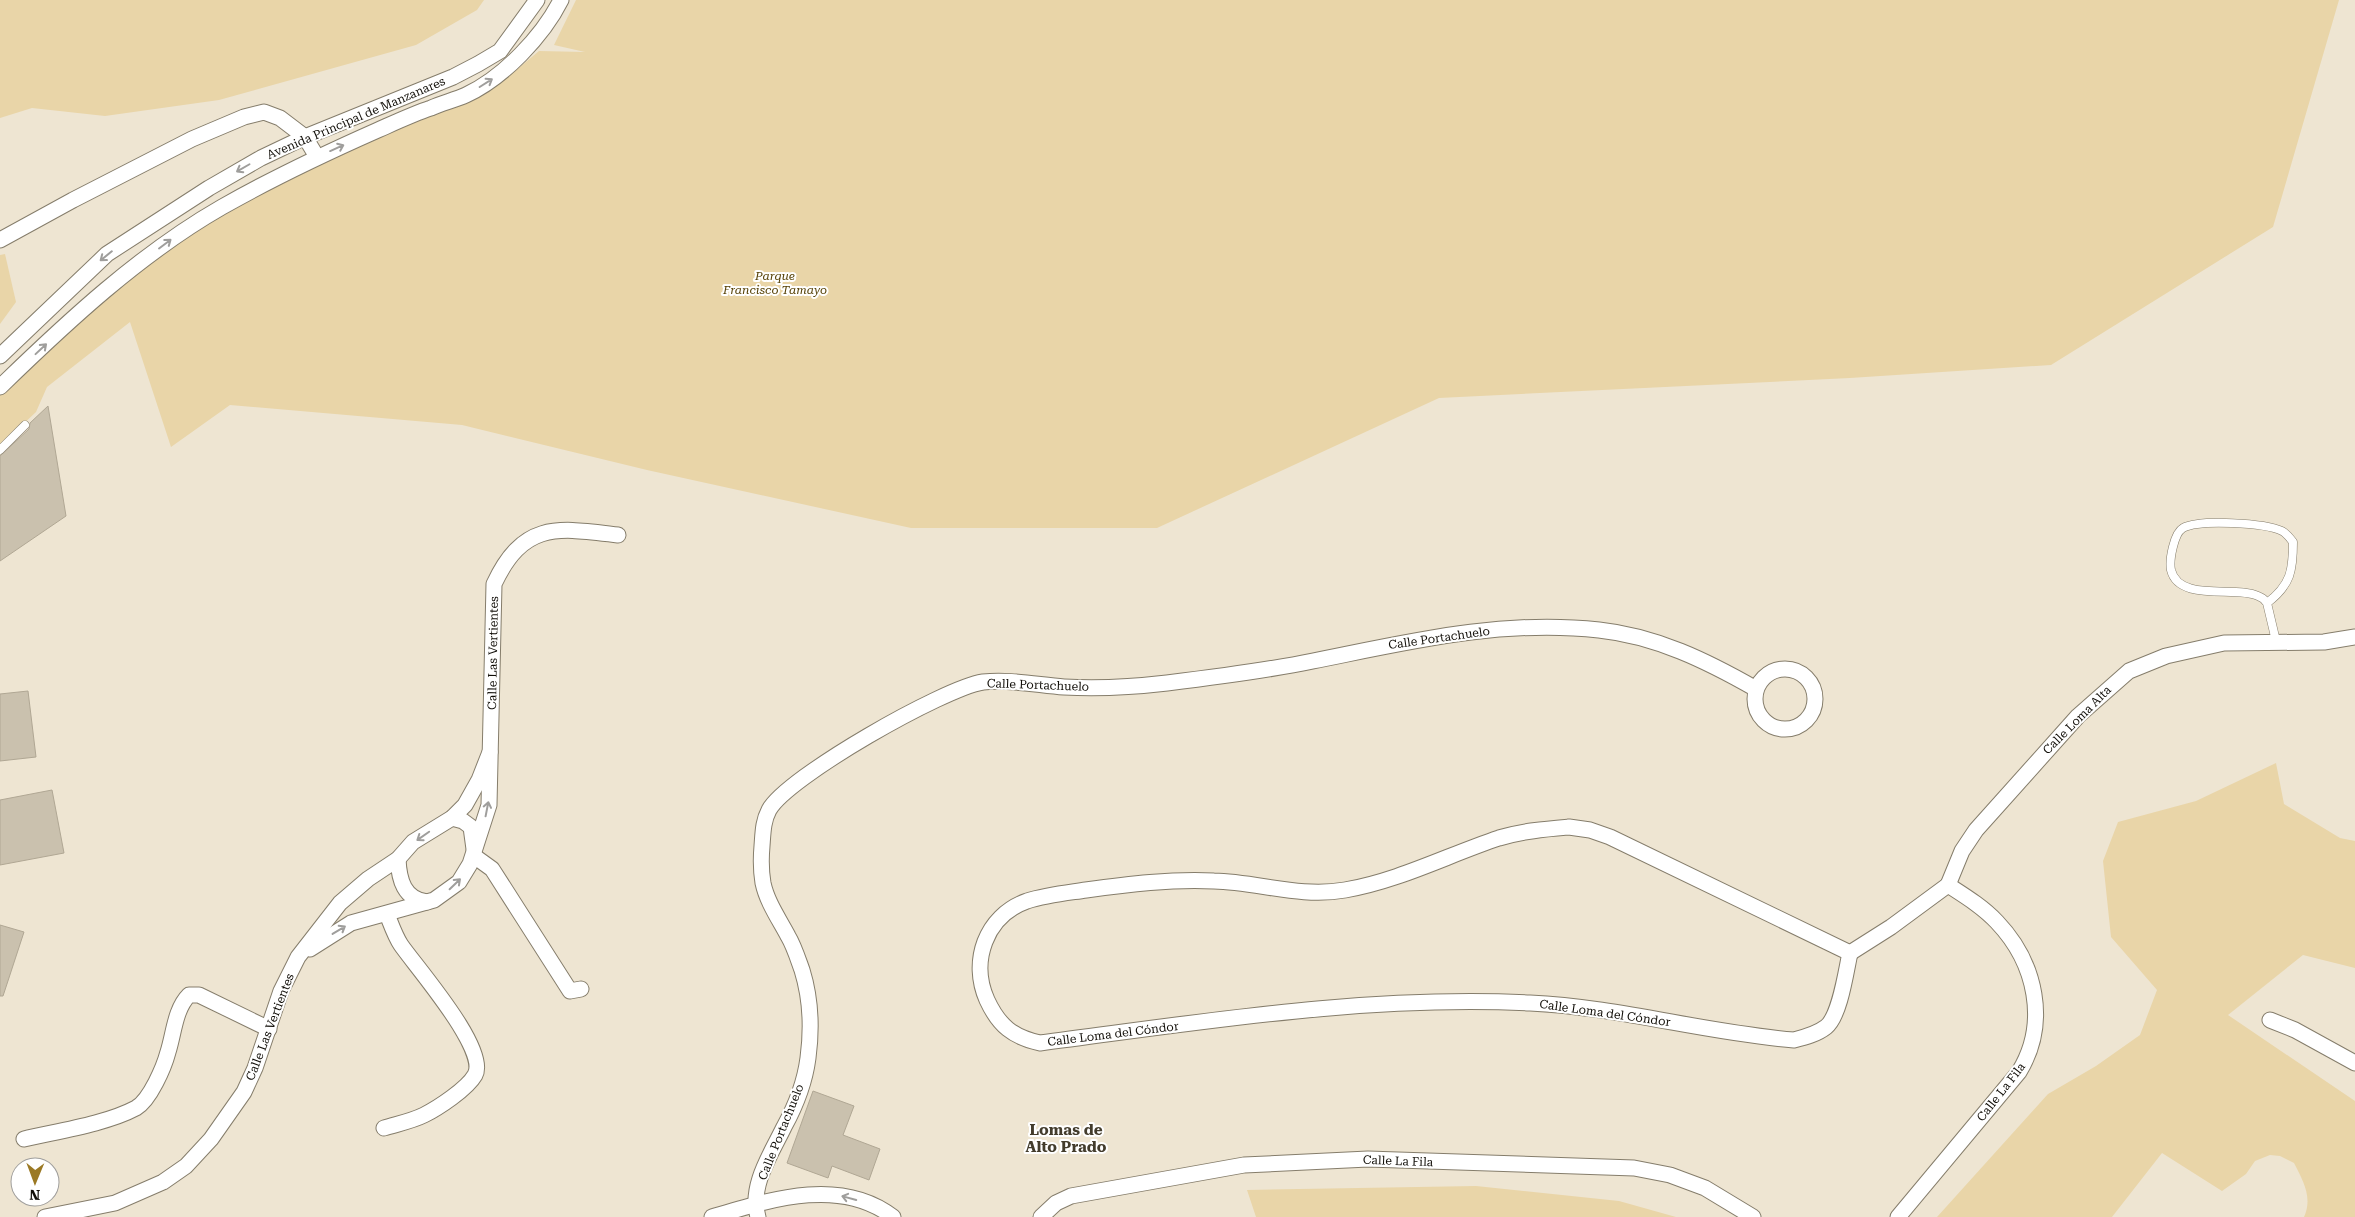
<svg xmlns="http://www.w3.org/2000/svg" width="2355" height="1217" viewBox="0 0 2355 1217" font-family="'Roboto Serif',serif">
<style>
.green{fill:#e9d5a8}
.building{fill:#cac1ae;stroke:#b0a794}
.lines{fill:none;stroke-linecap:round;stroke-linejoin:round}
.service-casing{stroke:#857d6b;stroke-width:9}
.minor-casing{stroke:#857d6b;stroke-width:17}
.service{stroke:#fff;stroke-width:8}
.minor{stroke:#fff;stroke-width:15}
.oneway{stroke:#9f9e9c}
.labels{text-anchor:middle;dominant-baseline:central;stroke-width:4;stroke-linejoin:round;paint-order:stroke}
.street-label{font-size:12px;fill:#100d07;stroke:#fff}
.park-label{font-size:12px;font-style:italic;fill:#554005;stroke:#fff}
.quarter-label{font-size:15px;font-weight:bold;fill:#433c2c;stroke:#fff}
</style>
<rect width="100%" height="100%" fill="#eee5d2"/>
<g class="green">
<path d="M0,0h484l-7,10 -61,35 -197,55 -114,16 -73,-8 -32,10z"/>
<path d="M576,0h1763l-66,227 -222,138 -201,13 -411,20 -282,130h-246l-264,-58 -185,-45 -232,-20 -59,42 -41,-125 -83,65 -11,25 -36,34v-63l16,-16 226,-174 273,-122 24,-20 46,1 -31,-7z"/>
<path d="M5,254l11,48 -16,22v-69z"/>
<path d="M2276,763l8,41 56,34 15,3v127l-52,-13 -75,60 127,86v116h-51c9,-20 -1,-36 -10,-54l-14,-7 -10,-1 -15,6 -9,13 -24,17 -60,-38 -50,64h-175l111,-123 48,-28 44,-31 17,-45 -46,-53 -8,-76 15,-39 78,-21z"/>
<path d="M1476,1186l143,15 57,16h-420l-9,-27z"/>
</g>
<g class="building">
<path d="M48,406l18,110 -66,45v-105l29,-27 1,-6z"/>
<path d="M28,691l8,66 -36,4v-67z"/>
<path d="M52,790l12,63 -64,12v-65z"/>
<path d="M0,925l24,7 -21,64h-3z"/>
<path d="M813,1091l41,15 -11,29 37,14 -11,31 -37,-14 -4,12 -41,-15z"/>
</g>
<g class="lines">
<defs>
<g id="service">
<path d="M0,450l25,-25"/>
<path d="M2267,603c24,-18 26,-33 26,-61 -3,-4 -7,-9 -11,-11 -17,-8 -82,-12 -99,-3 -9,5 -14,32 -12,42 8,33 66,15 87,26 3,1 7,4 9,7l9,38"/>
</g>
<g id="minor">
<path d="M0,240l73,-40 119,-61 52,-22 20,-5 16,6 25,19 12,20"/>
<path d="M0,356l107,-102 102,-66 52,-30 44,-21 148,-60 25,-13 22,-13 37,-51"/>
<path d="M0,387c68,-66 140,-133 222,-180 51,-29 104,-54 156,-77 18,-8 35,-16 53,-22 11,-5 24,-8 35,-13 37,-17 77,-59 95,-95"/>
<circle cx="1785" cy="699" r="30"/>
<path d="M452,818l11,3 8,6 3,22"/>
<path d="M1569,827l21,3 20,7 240,116c-4,18 -10,63 -24,74 -9,7 -20,10 -32,13 -88,-7 -175,-33 -264,-37 -165,-8 -327,19 -490,40 -27,-6 -41,-17 -53,-43 -17,-38 -2,-84 40,-99 19,-6 39,-8 59,-11 43,-6 85,-11 128,-9 44,1 86,17 131,9 53,-9 103,-35 154,-52 23,-7 47,-9 70,-11z"/>
<path d="M474,856l18,13 78,122 11,-2"/>
<path d="M398,859c1,21 6,40 29,43"/>
<path d="M1948,885l14,-34 14,-21 102,-114 51,-45 37,-15 58,-13 100,-1 31,-5"/>
<path d="M310,949l41,-26 83,-23 25,-18 11,-18 19,-59 5,-221c30,-64 65,-56 124,-49"/>
<path d="M1850,953l41,-26 57,-42"/>
<path d="M2270,1020l25,10 60,33"/>
<path d="M384,1128c13,-4 28,-7 40,-13 14,-7 43,-26 51,-40 14,-25 -58,-107 -74,-130 -6,-9 -10,-21 -14,-31"/>
<path d="M24,1139c34,-8 82,-15 112,-31 14,-8 28,-41 32,-56 6,-19 7,-43 21,-57h10l70,34"/>
<path d="M45,1217l70,-14 48,-21 23,-16 25,-27 33,-47 11,-24 26,-77 17,-34 42,-54 28,-24 30,-20 15,-17 39,-24 13,-13 14,-25 11,-28"/>
<path d="M712,1217c57,-17 128,-41 181,0"/>
<path d="M758,1217c-9,-31 13,-63 26,-90 11,-20 21,-46 24,-69 4,-30 3,-59 -6,-88 -4,-11 -8,-24 -14,-34 -9,-17 -21,-34 -25,-53 -2,-12 -2,-26 -1,-37 1,-13 1,-25 7,-36 18,-33 175,-122 214,-128 26,-3 55,3 81,5 35,2 69,0 103,-4 49,-6 98,-12 146,-22 95,-19 188,-42 286,-31 57,6 108,31 157,59"/>
<path d="M1041,1217l15,-14 15,-7 173,-31 124,-6 266,9 36,7 35,13 48,29"/>
<path d="M1898,1217l121,-145c30,-49 17,-109 -22,-150 -14,-15 -32,-26 -49,-37"/>
</g>
</defs>
<use href="#service" class="service-casing"/>
<use href="#minor" class="minor-casing"/>
<use href="#service" class="service"/>
<use href="#minor" class="minor"/>
</g>
<defs><path id="oneway-shaft" d="M-6 0H5M1.5-3L5.5 0L1.5 3" fill="none" stroke-width="1.6" stroke-linecap="round" stroke-linejoin="round" transform="scale(1.25)"/></defs>
<g class="oneway">
<use href="#oneway-shaft" transform="translate(486 83) rotate(-32)"/>
<use href="#oneway-shaft" transform="translate(337 148) rotate(-24)"/>
<use href="#oneway-shaft" transform="translate(243 168) rotate(150)"/>
<use href="#oneway-shaft" transform="translate(165 244) rotate(-37)"/>
<use href="#oneway-shaft" transform="translate(106 256) rotate(141)"/>
<use href="#oneway-shaft" transform="translate(41 349) rotate(-43)"/>
<use href="#oneway-shaft" transform="translate(487 809) rotate(-79)"/>
<use href="#oneway-shaft" transform="translate(423 836) rotate(145)"/>
<use href="#oneway-shaft" transform="translate(455 884) rotate(-44)"/>
<use href="#oneway-shaft" transform="translate(339 930) rotate(-31)"/>
<use href="#oneway-shaft" transform="translate(849 1198) rotate(-165)"/>
</g>
<g class="labels">
<g class="street-label">
<text transform="translate(356 118) rotate(-23)">Avenida Principal de Manzanares</text>
<text transform="translate(1439 638) rotate(-8)">Calle Portachuelo</text>
<text transform="translate(493 653) rotate(-89)">Calle Las Vertientes</text>
<text transform="translate(1038 685) rotate(2)">Calle Portachuelo</text>
<text transform="translate(2077 720) rotate(-45)">Calle Loma Alta</text>
<text transform="translate(1605 1013) rotate(8)">Calle Loma del Cóndor</text>
<text transform="translate(270 1027) rotate(-69)">Calle Las Vertientes</text>
<text transform="translate(1113 1034) rotate(-7)">Calle Loma del Cóndor</text>
<text transform="translate(2001 1092) rotate(-52)">Calle La Fila</text>
<text transform="translate(781 1132) rotate(-68)">Calle Portachuelo</text>
<text transform="translate(1398 1161) rotate(2)">Calle La Fila</text>
</g>
<g class="park-label">
<text x="775" y="276">Parque<tspan x="775" dy="14">Francisco Tamayo</tspan></text>
</g>
<g class="quarter-label">
<text x="1066" y="1130">Lomas de<tspan x="1066" dy="17">Alto Prado</tspan></text>
</g>
</g>
<g transform="translate(35 1182) rotate(181)"><circle r="24" fill="#ffffff" stroke="#9f9e9c"/>
<path d="M0-4L9 19L0 12L-9 19Z" fill="#9b7924"/>
<text y="-8" font-size="14" font-weight="bold" text-anchor="middle" fill="#100d07">N</text>
</g>
</svg>
